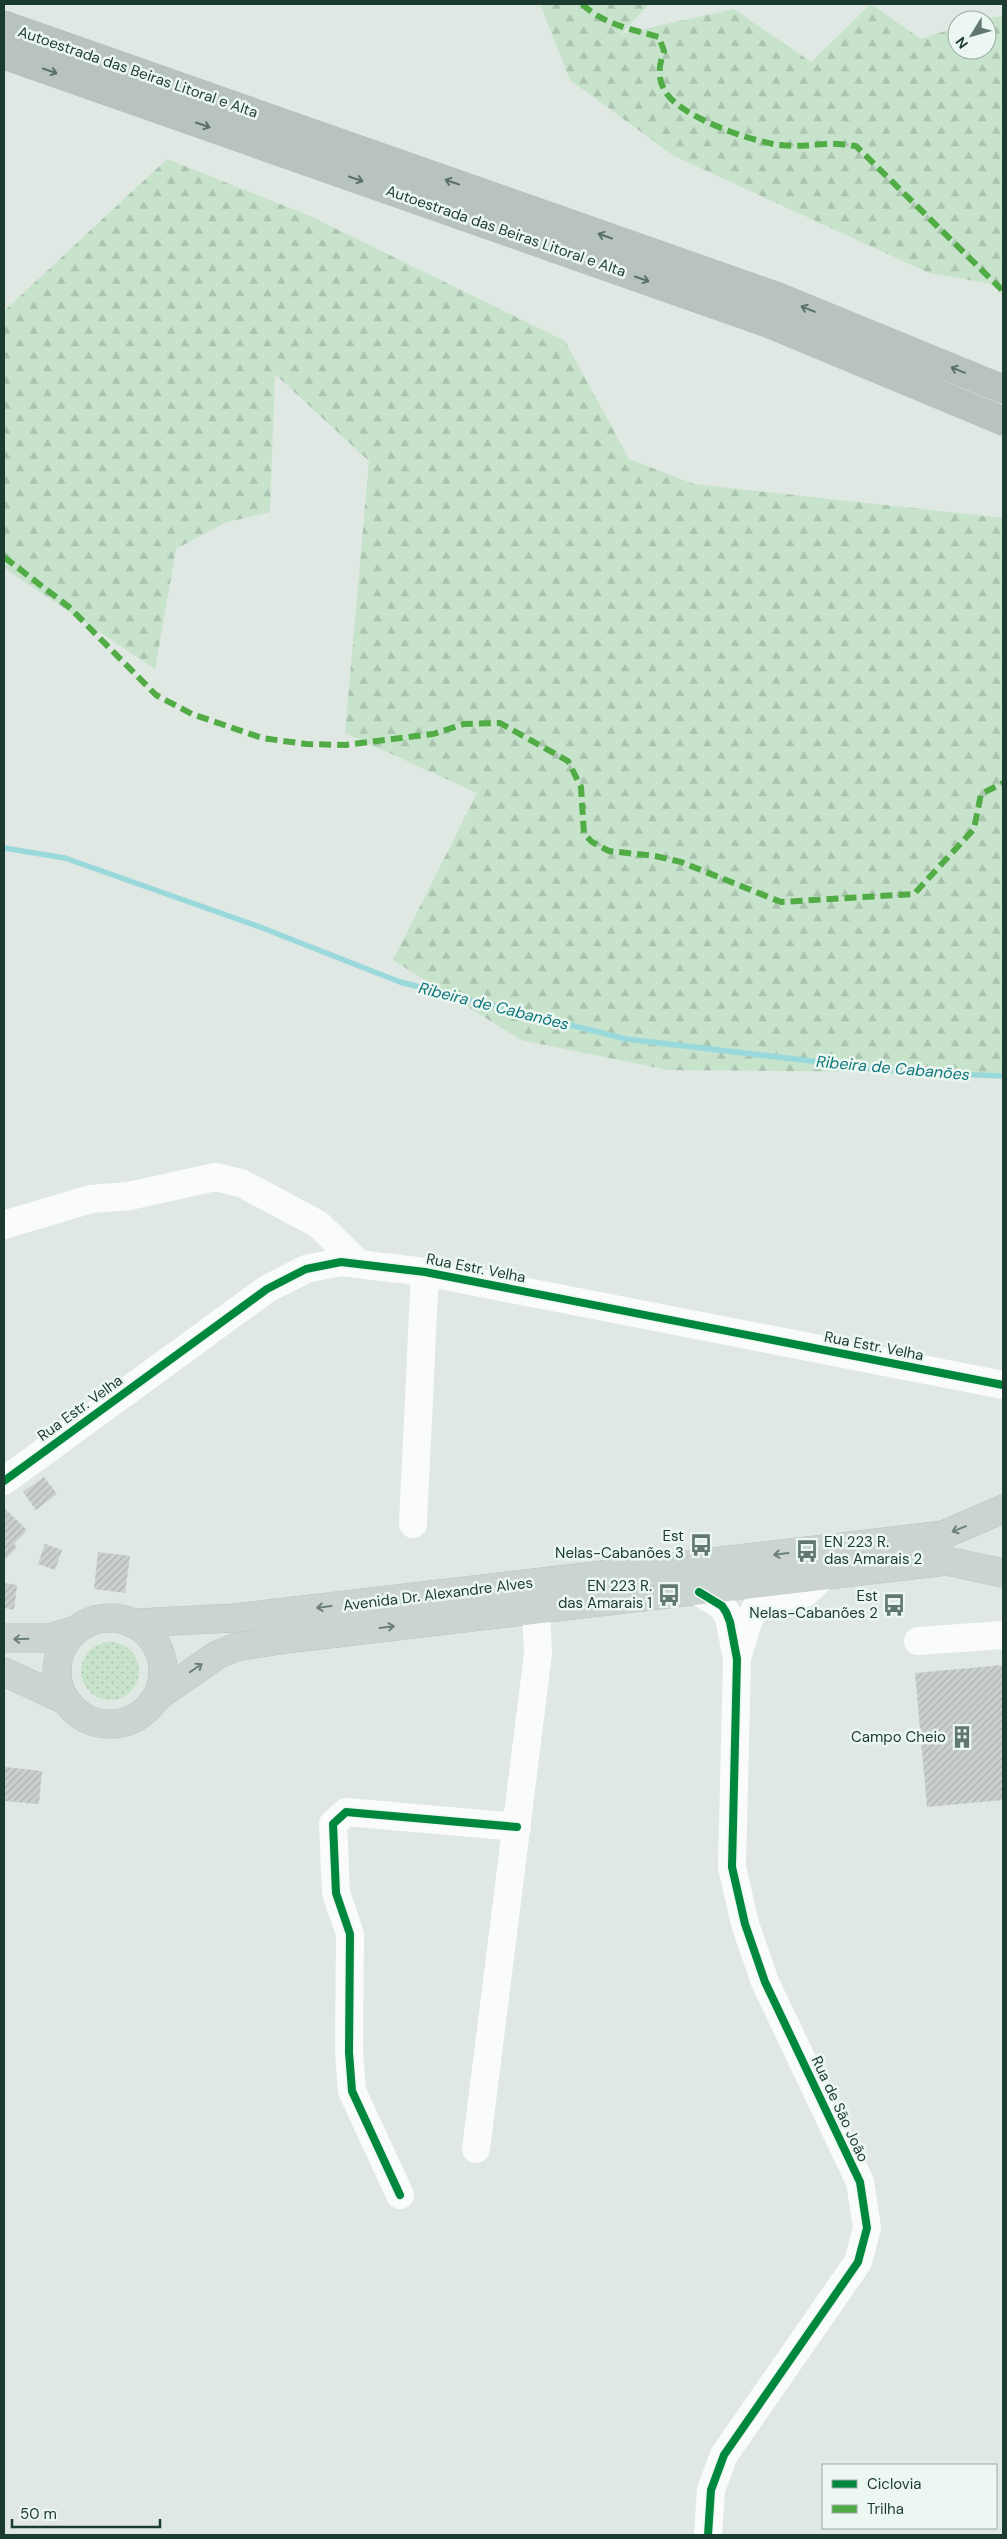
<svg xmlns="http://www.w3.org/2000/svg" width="1007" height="2539" viewBox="0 0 1007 2539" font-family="'DM Sans',sans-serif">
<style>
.grass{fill:url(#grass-dots)}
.forest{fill:url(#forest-firs)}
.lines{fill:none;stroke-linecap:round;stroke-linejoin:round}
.stream{stroke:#9ad9db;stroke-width:5.5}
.building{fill:url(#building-hatch)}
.major-casing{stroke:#bac5c0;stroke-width:29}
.highway-casing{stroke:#bac5c0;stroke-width:29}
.minor{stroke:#fafcfb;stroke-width:28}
.major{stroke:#cbd4d1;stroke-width:28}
.highway{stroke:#b8c2be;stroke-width:28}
.quiet{stroke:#52ac45;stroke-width:6;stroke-dasharray:12 6;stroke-linecap:butt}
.cycleway-casing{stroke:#edf7f1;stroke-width:11}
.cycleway{stroke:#00873e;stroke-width:8}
.oneway{stroke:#5a7169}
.oneway2{stroke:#6b8078}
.labels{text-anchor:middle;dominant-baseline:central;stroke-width:5;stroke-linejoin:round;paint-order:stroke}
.street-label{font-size:15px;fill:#1c3b30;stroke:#edf7f1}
.poi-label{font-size:15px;fill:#1c3b30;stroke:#edf7f1;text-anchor:end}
.water-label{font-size:16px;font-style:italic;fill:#10777d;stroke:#edf7f1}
</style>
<defs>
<pattern id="grass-dots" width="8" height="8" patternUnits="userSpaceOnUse" patternTransform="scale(1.25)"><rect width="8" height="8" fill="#c7e3cc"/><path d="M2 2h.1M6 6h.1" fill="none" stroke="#aac4b0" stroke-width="1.8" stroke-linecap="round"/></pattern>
<pattern id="forest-firs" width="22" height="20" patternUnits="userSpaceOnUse" patternTransform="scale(1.25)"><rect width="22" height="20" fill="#c7e3cc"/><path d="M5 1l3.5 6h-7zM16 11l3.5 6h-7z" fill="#aac4b0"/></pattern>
<pattern id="building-hatch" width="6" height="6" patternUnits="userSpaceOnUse" patternTransform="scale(1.25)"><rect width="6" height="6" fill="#cad1cd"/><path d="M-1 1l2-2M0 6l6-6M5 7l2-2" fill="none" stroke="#adb4b0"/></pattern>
</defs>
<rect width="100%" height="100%" fill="#e0e8e3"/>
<circle class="grass" cx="110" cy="1671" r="29"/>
<g class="forest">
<path d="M540,4h109l-28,30 113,-25 77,53 60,-58 50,35 36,-12v23h30v-30h-12l28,-4v270l-74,-13 -255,-117 -104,-76z"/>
<path d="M167,159l143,57 255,125 64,118 65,25 309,34v555l-335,-3 -147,-30 -128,-80 84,-167 -132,-60 24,-272 -94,-87 -5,138 -46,11 -48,26 -21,120 -151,-101v-257z"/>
</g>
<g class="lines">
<path class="stream" d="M4,848l61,10 195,69 140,55 226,57 278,33 99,4"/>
</g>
<g class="building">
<path d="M44,1477l13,17 -21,16 -13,-18z"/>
<path d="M5,1509l22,21 -13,14 3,3 -11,12 -2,-2z"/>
<path d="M45,1544l17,6 -7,20 -17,-6z"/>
<path d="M98,1552l32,4 -5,37 -31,-4z"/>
<path d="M4,1583l13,2 -3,25 -10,-2z"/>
<path d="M1003,1665v135l-76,7 -12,-134z"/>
<path d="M5,1767l37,4 -3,33 -35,-3z"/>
</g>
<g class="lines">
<defs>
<g id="major">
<circle cx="110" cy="1671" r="53"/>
<path d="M136,1623l98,-5 709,-83 60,-26"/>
<path d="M4,1638h45l24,-7"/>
<path d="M4,1672l61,28"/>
<path d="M157,1697l60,-42 19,-8 51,-8 660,-78 56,12"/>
</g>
<g id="highway">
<path d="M4,25l772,271 227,93"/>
<path d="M4,55l766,269 233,97"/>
</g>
</defs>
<use href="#major" class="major-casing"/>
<use href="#highway" class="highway-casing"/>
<g class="minor">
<path d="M4,1225l87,-26 38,-3 86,-19 26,6 77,41 41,40"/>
<path d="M4,1481l263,-192 39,-20 35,-7 84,10 578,113"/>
<path d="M413,1524l12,-252"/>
<path d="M699,1592l23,14 4,6 4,10 7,37 -5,208 13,57 20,58 95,200 7,46 -9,34 -134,193 -13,35 -3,45"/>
<path d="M918,1641l85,-6"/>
<path d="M738,1655l10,-34 11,-18 7,-5 39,-5 17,-16"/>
<path d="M476,2149l62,-495 -2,-44"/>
<path d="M400,2195l-48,-104 -3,-39 1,-118 -14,-41 -3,-69 13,-12 171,15"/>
</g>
<use href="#major" class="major"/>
<use href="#highway" class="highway"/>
<g class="quiet">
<path d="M582,4c21,20 48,25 77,33l5,14c-5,14 -7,27 1,40 13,25 87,51 115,54 16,2 29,0 45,-1 10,-1 21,1 31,2l147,145"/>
<path d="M4,557l65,50 87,88 36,19 70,24 44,6 39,1 88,-11 31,-10 36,-1 68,38 13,26 3,47 8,8 17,9 46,5 26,6 100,40 133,-8 60,-65 7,-35 22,-11"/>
</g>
<defs>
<g id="cycleway">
<path d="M4,1481l263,-192 39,-20 35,-7 84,10 578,113"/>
<path d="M699,1592l23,14 4,6 4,10 7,37 -5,208 13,57 20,58 95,200 7,46 -9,34 -134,193 -13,35 -3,45"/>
<path d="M400,2195l-48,-104 -3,-39 1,-118 -14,-41 -3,-69 13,-12 171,15"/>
</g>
</defs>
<use href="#cycleway" class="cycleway-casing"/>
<use href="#cycleway" class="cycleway"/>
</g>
<defs><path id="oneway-shaft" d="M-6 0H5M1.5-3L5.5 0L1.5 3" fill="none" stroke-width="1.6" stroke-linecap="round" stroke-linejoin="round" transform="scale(1.25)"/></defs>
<g class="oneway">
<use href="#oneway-shaft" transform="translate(50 71) rotate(19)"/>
<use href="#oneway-shaft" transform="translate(203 125) rotate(19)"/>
<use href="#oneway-shaft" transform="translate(356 179) rotate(19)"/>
<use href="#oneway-shaft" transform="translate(452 182) rotate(-161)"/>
<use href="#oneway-shaft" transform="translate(605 236) rotate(-161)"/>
<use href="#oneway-shaft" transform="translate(642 279) rotate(19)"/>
<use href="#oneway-shaft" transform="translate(808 309) rotate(-158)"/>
<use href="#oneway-shaft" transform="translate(958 370) rotate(-158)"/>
</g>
<g class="oneway2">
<use href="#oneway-shaft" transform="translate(959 1529) rotate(158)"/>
<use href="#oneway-shaft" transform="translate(781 1554) rotate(173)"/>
<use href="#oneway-shaft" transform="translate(324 1607) rotate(173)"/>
<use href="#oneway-shaft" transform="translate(387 1627) rotate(-7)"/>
<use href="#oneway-shaft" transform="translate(21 1639) rotate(178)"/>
<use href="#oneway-shaft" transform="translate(196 1668) rotate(-34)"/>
</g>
<defs>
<symbol id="bus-bare" viewBox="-9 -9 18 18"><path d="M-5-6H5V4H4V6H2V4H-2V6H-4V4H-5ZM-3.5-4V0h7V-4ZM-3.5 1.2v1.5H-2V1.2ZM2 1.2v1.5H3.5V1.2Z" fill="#61786f" stroke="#edf7f1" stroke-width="2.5" paint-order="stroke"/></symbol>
<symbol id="building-bare" viewBox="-9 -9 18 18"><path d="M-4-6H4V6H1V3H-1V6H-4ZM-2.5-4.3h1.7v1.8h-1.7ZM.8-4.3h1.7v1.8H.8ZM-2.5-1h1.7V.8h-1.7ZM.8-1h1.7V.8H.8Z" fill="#61786f" stroke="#edf7f1" stroke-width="2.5" paint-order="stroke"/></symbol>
</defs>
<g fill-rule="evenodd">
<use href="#bus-bare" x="685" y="1529" width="32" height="32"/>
<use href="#bus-bare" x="791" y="1535" width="32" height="32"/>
<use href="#bus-bare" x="653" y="1579" width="32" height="32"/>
<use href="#bus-bare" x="878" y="1589" width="32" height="32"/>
<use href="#building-bare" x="946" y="1721" width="32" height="32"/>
</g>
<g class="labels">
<g class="street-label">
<text transform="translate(138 72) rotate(19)">Autoestrada das Beiras Litoral e Alta</text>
<text transform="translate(506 231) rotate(19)">Autoestrada das Beiras Litoral e Alta</text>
<text transform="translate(476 1268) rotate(11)">Rua Estr. Velha</text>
<text transform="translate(874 1346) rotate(11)">Rua Estr. Velha</text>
<text transform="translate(80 1408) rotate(-36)">Rua Estr. Velha</text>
<text transform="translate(438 1594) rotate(-7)">Avenida Dr. Alexandre Alves</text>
<text transform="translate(840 2109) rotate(65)">Rua de São João</text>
</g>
<g class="poi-label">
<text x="684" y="1536">Est<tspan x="684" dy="17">Nelas-Cabanões 3</tspan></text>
<text x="824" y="1542" text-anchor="start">EN 223 R.<tspan x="824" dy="17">das Amarais 2</tspan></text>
<text x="652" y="1586">EN 223 R.<tspan x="652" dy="17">das Amarais 1</tspan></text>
<text x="878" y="1596">Est<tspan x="878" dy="17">Nelas-Cabanões 2</tspan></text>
<text x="946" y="1737">Campo Cheio</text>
</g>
<g class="water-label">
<text transform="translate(494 1006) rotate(14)">Ribeira de Cabanões</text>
<text transform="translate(893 1068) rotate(5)">Ribeira de Cabanões</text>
</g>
</g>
<rect width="1007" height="2539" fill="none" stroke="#1c3b30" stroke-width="10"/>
<rect x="822" y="2464" width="175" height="65" fill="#edf7f1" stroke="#99aca4"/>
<rect x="832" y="2480" width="25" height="8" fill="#00873e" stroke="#99aca4"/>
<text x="867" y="2489" font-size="15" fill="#1c3b30">Ciclovia</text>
<rect x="832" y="2505" width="25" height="8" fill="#52ac45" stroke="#99aca4"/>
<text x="867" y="2514" font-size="15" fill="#1c3b30">Trilha</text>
<g transform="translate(972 35) rotate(233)"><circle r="24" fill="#edf7f1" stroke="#99aca4"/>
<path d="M0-4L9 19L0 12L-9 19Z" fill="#61786f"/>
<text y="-8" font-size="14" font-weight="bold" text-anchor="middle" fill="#1c3b30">N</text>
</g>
<path d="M12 2519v8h148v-8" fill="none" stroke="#1c3b30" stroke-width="2.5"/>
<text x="20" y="2519" font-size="15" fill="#1c3b30" stroke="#edf7f1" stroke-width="4" paint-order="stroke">50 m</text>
</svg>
